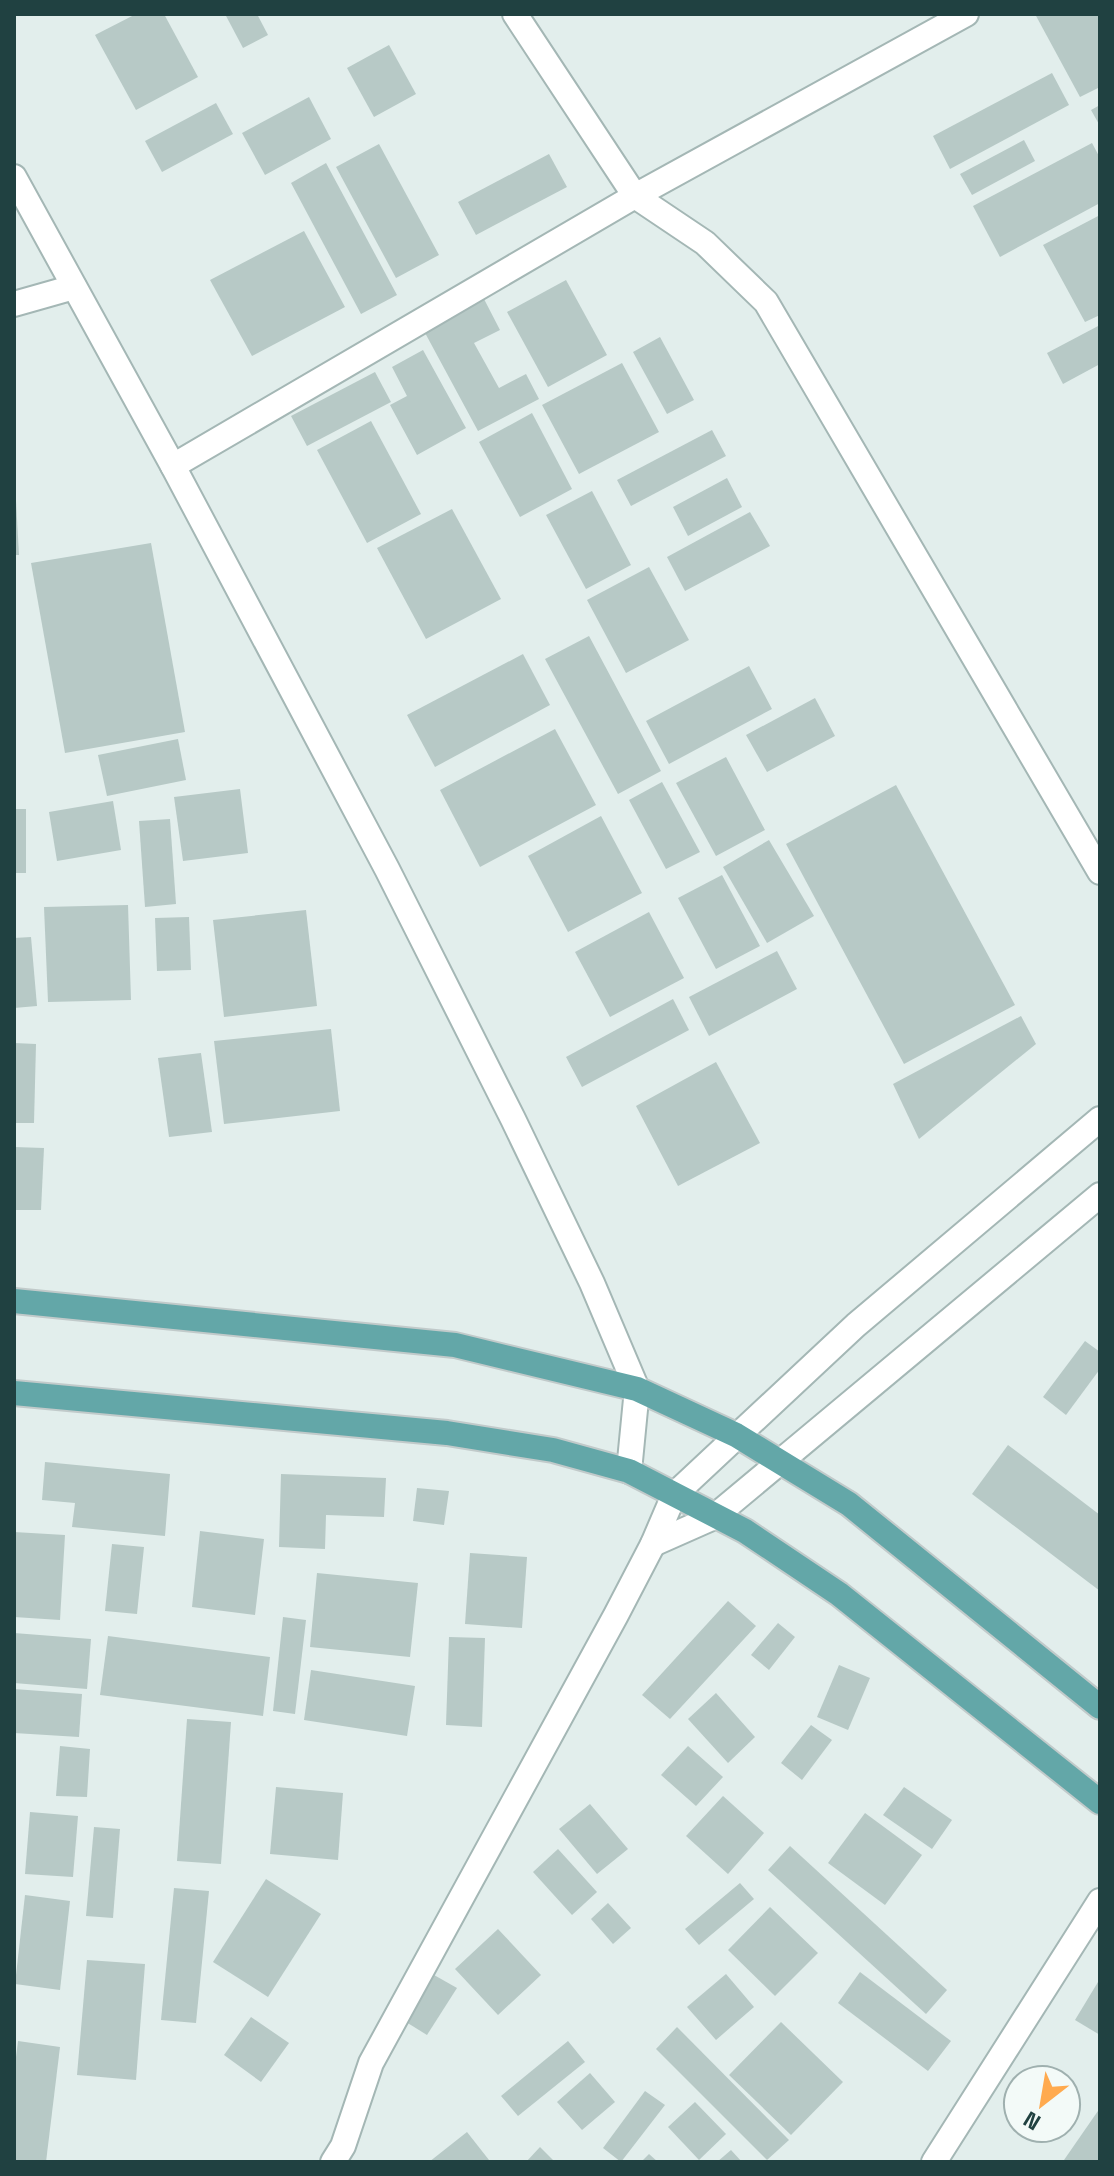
<svg xmlns="http://www.w3.org/2000/svg" width="1114" height="2176" viewBox="0 0 1114 2176" font-family="'Space Grotesk',sans-serif">
<style>
.building{fill:#b7c9c6}
.lines{fill:none;stroke-linecap:round;stroke-linejoin:round}
.minor-casing{stroke:#a4b7b5;stroke-width:28}
.major-casing{stroke:#c1caca;stroke-width:28}
.minor{stroke:#fff;stroke-width:24}
.major{stroke:#63a7a8;stroke-width:24}
</style>
<rect width="100%" height="100%" fill="#e2eeec"/>
<g class="building">
<path d="M136,14h28l34,63 -62,33 -41,-75z"/>
<path d="M225,14h32l11,21 -25,13z"/>
<path d="M1035,14h65v73l-20,10z"/>
<path d="M389,45l27,49 -42,23 -27,-49z"/>
<path d="M1052,73l17,32 -119,64 -17,-33z"/>
<path d="M309,97l22,42 -66,36 -23,-42z"/>
<path d="M216,103l17,31 -71,38 -17,-31z"/>
<path d="M1100,105v21l-9,-16z"/>
<path d="M1024,140l11,21 -63,34 -12,-21z"/>
<path d="M1092,143l8,15v45l-100,54 -27,-51z"/>
<path d="M379,144l60,111 -43,23 -60,-111z"/>
<path d="M549,154l18,33 -91,48 -18,-33z"/>
<path d="M326,163l71,132 -36,19 -70,-131z"/>
<path d="M1100,215v100l-15,7 -42,-77z"/>
<path d="M304,231l41,76 -93,49 -42,-76z"/>
<path d="M566,280l41,75 -59,32 -41,-75z"/>
<path d="M484,299l16,31 -26,13 25,45 27,-14 13,25 -61,32 -54,-100z"/>
<path d="M1100,325v39l-37,20 -16,-31z"/>
<path d="M660,337l34,63 -27,14 -34,-62z"/>
<path d="M423,350l43,78 -49,27 -27,-50 17,-9 -15,-29z"/>
<path d="M622,363l37,69 -80,42 -37,-69z"/>
<path d="M375,372l16,30 -84,44 -16,-30z"/>
<path d="M532,413l40,76 -52,28 -41,-75z"/>
<path d="M371,421l50,93 -54,29 -50,-93z"/>
<path d="M712,430l14,26 -95,50 -14,-26z"/>
<path d="M727,478l15,29 -54,29 -15,-29z"/>
<path d="M592,491l39,74 -45,24 -40,-74z"/>
<path d="M14,501h2l3,54h-5z"/>
<path d="M452,509l49,90 -75,40 -49,-91z"/>
<path d="M750,512l20,34 -85,45 -18,-34z"/>
<path d="M151,543l34,189 -120,21 -34,-190z"/>
<path d="M649,567l40,73 -63,33 -39,-73z"/>
<path d="M589,636l72,135 -43,23 -73,-135z"/>
<path d="M523,654l27,51 -115,62 -28,-52z"/>
<path d="M749,666l23,43 -103,55 -23,-43z"/>
<path d="M815,698l20,38 -68,36 -21,-37z"/>
<path d="M555,729l41,76 -116,62 -40,-77z"/>
<path d="M178,739l8,41 -79,16 -9,-41z"/>
<path d="M726,757l39,73 -49,26 -40,-73z"/>
<path d="M662,782l38,70 -34,17 -37,-69z"/>
<path d="M896,785l119,220 -111,59 -118,-220z"/>
<path d="M240,789l8,64 -65,8 -9,-64z"/>
<path d="M113,801l8,49 -64,11 -8,-49z"/>
<rect x="14" y="809" width="12" height="64"/>
<path d="M601,816l41,77 -74,39 -40,-76z"/>
<path d="M170,819l6,85 -31,3 -6,-86z"/>
<path d="M769,840l45,76 -47,27 -44,-76z"/>
<path d="M722,875l38,71 -44,23 -38,-71z"/>
<path d="M128,905l3,95 -83,2 -4,-95z"/>
<path d="M306,910l11,96 -93,11 -11,-97z"/>
<path d="M649,912l35,66 -74,39 -35,-65z"/>
<path d="M189,917l2,53 -34,1 -2,-53z"/>
<path d="M31,937l6,69 -23,2v-70z"/>
<path d="M777,951l20,38 -88,47 -20,-39z"/>
<path d="M673,999l16,31 -107,57 -16,-30z"/>
<path d="M1021,1016l15,28 -117,95 -26,-55z"/>
<path d="M331,1029l9,82 -116,13 -10,-83z"/>
<path d="M14,1043l22,1 -2,79h-20z"/>
<path d="M201,1053l11,79 -43,5 -11,-79z"/>
<path d="M716,1062l44,81 -82,43 -42,-80z"/>
<path d="M14,1147l30,1 -3,62h-27z"/>
<path d="M1085,1341l15,11v17l-34,46 -23,-18z"/>
<path d="M1008,1445l92,70v76l-128,-97z"/>
<path d="M45,1462l125,12 -5,62 -93,-9 3,-24 -33,-3z"/>
<path d="M281,1474l105,4 -2,39 -58,-2 -1,34 -46,-2z"/>
<path d="M417,1488l32,3 -5,34 -31,-4z"/>
<path d="M200,1531l64,8 -9,76 -63,-8z"/>
<path d="M14,1532l51,3 -5,85 -46,-3z"/>
<path d="M112,1544l32,3 -7,67 -32,-3z"/>
<path d="M470,1553l57,4 -5,71 -57,-4z"/>
<path d="M317,1573l101,10 -8,74 -100,-10z"/>
<path d="M728,1601l28,25 -86,93 -28,-24z"/>
<path d="M283,1617l23,3 -11,94 -22,-3z"/>
<path d="M778,1623l17,14 -26,33 -18,-15z"/>
<path d="M14,1633l77,6 -4,50 -73,-6z"/>
<path d="M108,1636l162,21 -7,59 -163,-21z"/>
<path d="M449,1637l36,1 -3,89 -36,-2z"/>
<path d="M839,1665l31,13 -22,52 -31,-13z"/>
<path d="M311,1670l104,16 -8,50 -103,-16z"/>
<path d="M14,1689l68,5 -3,43 -65,-4z"/>
<path d="M716,1693l39,44 -27,26 -40,-44z"/>
<path d="M187,1719l44,3 -10,142 -44,-3z"/>
<path d="M811,1725l21,15 -30,40 -21,-17z"/>
<path d="M60,1746l30,3 -3,48 -31,-1z"/>
<path d="M688,1746l35,31 -27,29 -35,-31z"/>
<path d="M276,1787l67,6 -5,67 -68,-6z"/>
<path d="M904,1787l48,33 -20,29 -49,-34z"/>
<path d="M723,1796l41,37 -36,41 -42,-38z"/>
<path d="M590,1804l38,45 -31,25 -38,-45z"/>
<path d="M30,1812l48,4 -5,61 -48,-3z"/>
<path d="M865,1813l57,42 -37,50 -57,-42z"/>
<path d="M94,1827l26,2 -7,89 -27,-2z"/>
<path d="M790,1846l157,144 -21,24 -158,-144z"/>
<path d="M558,1849l39,43 -25,23 -39,-43z"/>
<path d="M266,1879l55,35 -53,83 -55,-35z"/>
<path d="M740,1883l14,16 -55,46 -14,-16z"/>
<path d="M174,1888l35,3 -13,132 -35,-3z"/>
<path d="M25,1895l45,6 -10,89 -45,-6z"/>
<path d="M608,1903l23,25 -18,16 -22,-25z"/>
<path d="M770,1907l48,46 -43,43 -47,-46z"/>
<path d="M498,1929l43,46 -43,40 -43,-46z"/>
<path d="M87,1960l58,4 -9,116 -59,-5z"/>
<path d="M427,1971l30,17 -30,47 -29,-18z"/>
<path d="M860,1972l91,69 -23,30 -90,-68z"/>
<path d="M726,1974l28,33 -38,33 -29,-33z"/>
<path d="M1098,1982l2,1v52l-25,-15z"/>
<path d="M251,2017l38,26 -28,39 -37,-27z"/>
<path d="M781,2022l62,60 -52,53 -62,-60z"/>
<path d="M677,2027l112,113 -22,20 -111,-111z"/>
<path d="M18,2041l42,6 -14,115h-32v-89z"/>
<path d="M568,2041l17,21 -67,54 -17,-20z"/>
<path d="M590,2073l25,29 -33,28 -25,-28z"/>
<path d="M645,2091l20,14 -44,57 -18,-14z"/>
<path d="M695,2102l31,32 -27,26 -31,-33z"/>
<path d="M1100,2108v54h-33l-3,-2z"/>
<path d="M467,2132l22,28 -3,2h-57z"/>
<path d="M540,2147l15,15h-29z"/>
<path d="M731,2150l11,12h-25z"/>
<path d="M649,2154l9,8h-17z"/>
</g>
<g class="lines">
<defs>
<g id="minor">
<path d="M515,14l120,182 70,47 61,59 334,570"/>
<path d="M14,177l159,289 214,403 126,250 79,164 45,106 -8,82"/>
<path d="M14,304l60,-17"/>
<path d="M173,466l462,-270 331,-182"/>
<path d="M653,1544l61,-27 386,-322"/>
<path d="M333,2162l10,-16 28,-83 245,-448 37,-71 21,-49 182,-170 244,-206"/>
<path d="M934,2162l166,-261"/>
</g>
<g id="major">
<path d="M14,1301l441,44 182,44 99,46 113,69 251,203"/>
<path d="M14,1393l433,40 106,17 76,21 116,60 94,63 261,208"/>
</g>
</defs>
<use href="#minor" class="minor-casing"/>
<use href="#major" class="major-casing"/>
<use href="#minor" class="minor"/>
<use href="#major" class="major"/>
</g>
<rect width="1114" height="2176" fill="none" stroke="#204141" stroke-width="32"/>
<g transform="translate(1042 2104) rotate(211)"><circle r="38" fill="#f3faf8" stroke="#9fb0af" stroke-width="2"/>
<path d="M0-6L14 30L0 20L-14 30Z" fill="#ffaa4f"/>
<text y="-12" font-size="22" font-weight="bold" text-anchor="middle" fill="#204141">N</text>
</g>
</svg>
